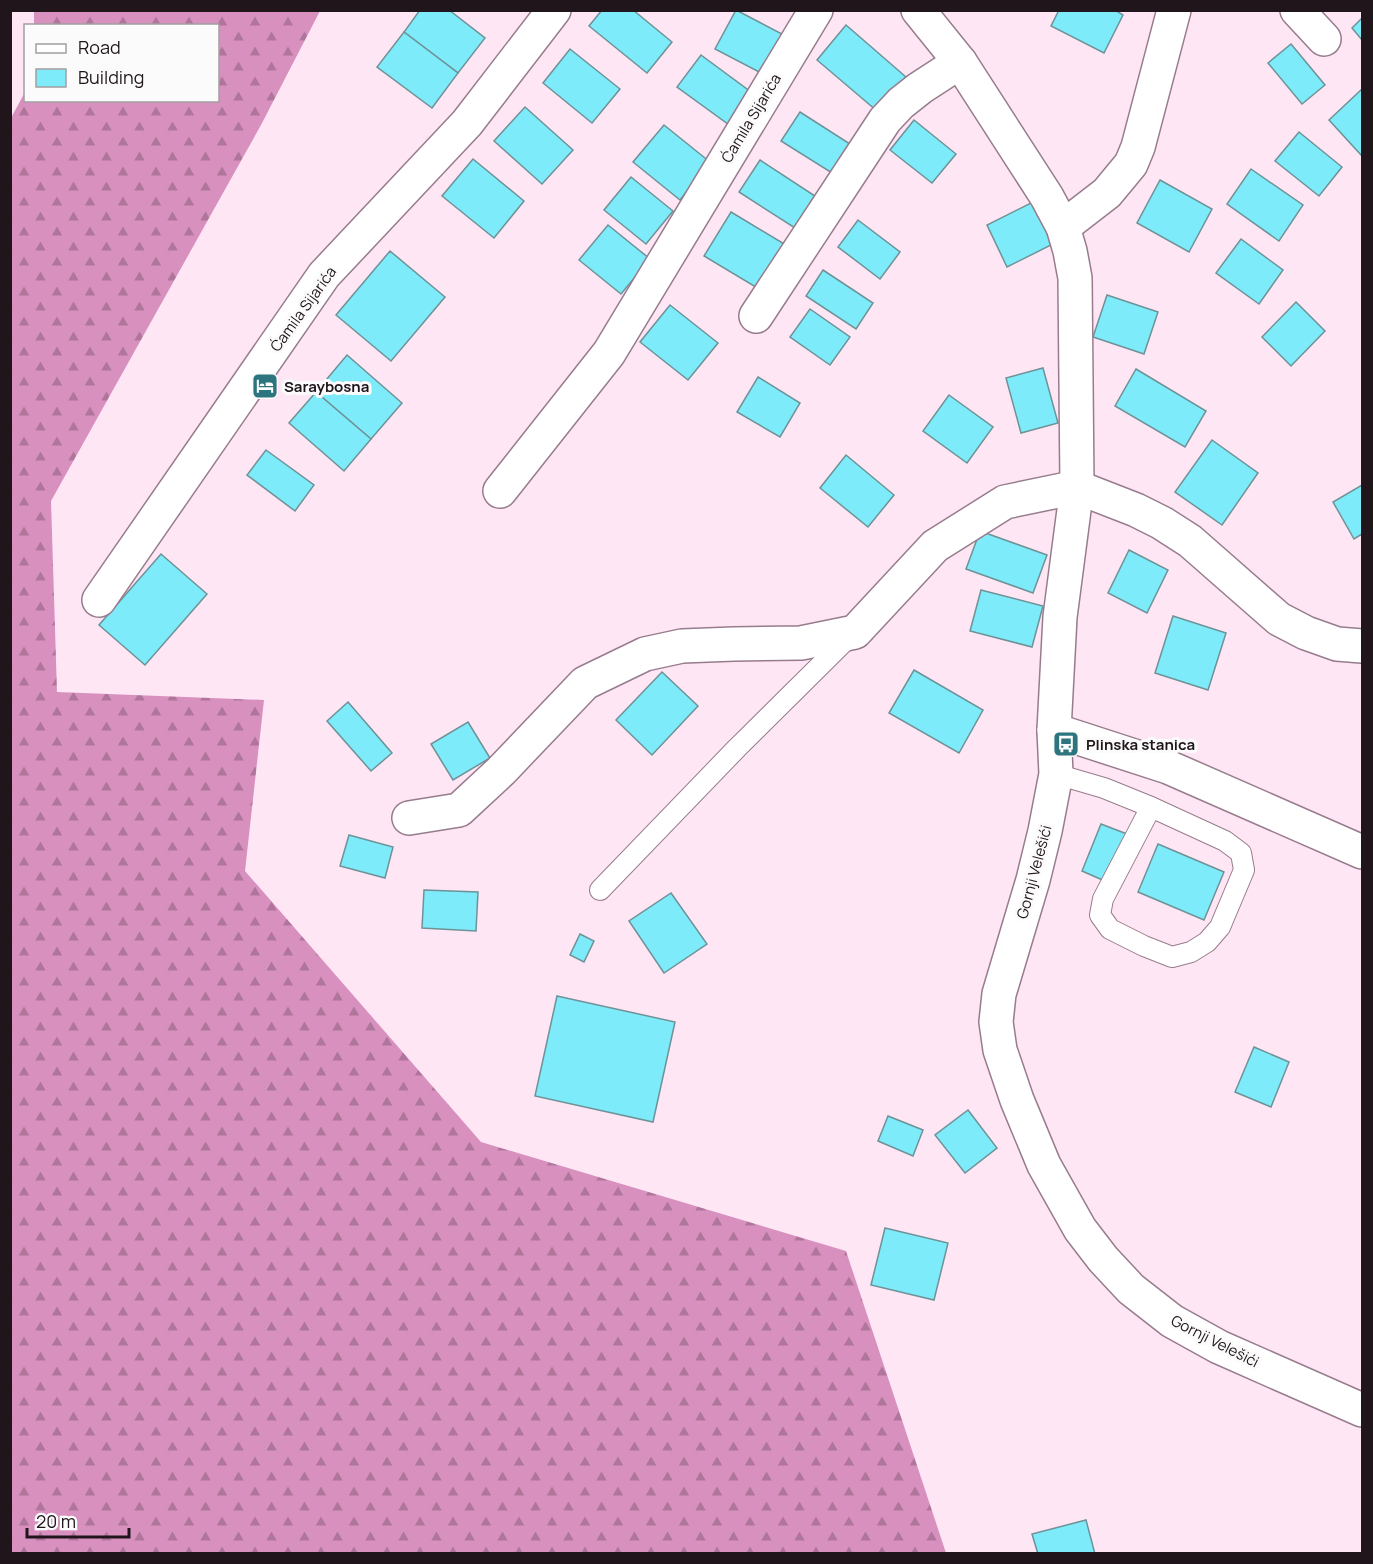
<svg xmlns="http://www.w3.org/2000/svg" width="1373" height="1564" viewBox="0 0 1373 1564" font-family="Manrope,sans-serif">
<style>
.forest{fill:url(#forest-firs)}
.building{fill:#7debf9;stroke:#6e9297;stroke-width:1.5}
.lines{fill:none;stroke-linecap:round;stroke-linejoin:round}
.lane-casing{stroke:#977c8d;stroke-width:22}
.street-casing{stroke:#977c8d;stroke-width:36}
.lane{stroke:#fff;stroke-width:20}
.street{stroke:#fff;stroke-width:33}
.labels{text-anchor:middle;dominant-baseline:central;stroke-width:6;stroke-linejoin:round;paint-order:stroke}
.street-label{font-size:15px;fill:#1f151b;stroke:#fbfbfb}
.poi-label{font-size:15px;font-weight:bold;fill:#1f151b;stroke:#fbfbfb;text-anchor:start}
</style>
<defs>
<pattern id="forest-firs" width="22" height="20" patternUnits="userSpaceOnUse" patternTransform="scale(1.5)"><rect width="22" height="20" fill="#d891bf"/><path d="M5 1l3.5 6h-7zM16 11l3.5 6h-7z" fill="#af759a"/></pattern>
</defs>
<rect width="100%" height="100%" fill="#fee6f5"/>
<path class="forest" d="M34,11h286l-59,114 -210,376 6,191 207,8 -19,171 236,271 365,109 100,302h-935v-1435l14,-26 1,8h192v-74l-184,-1z"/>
<g class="building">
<path d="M420,10h29l36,28 -27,35 -54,-41z"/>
<path d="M602,10h31l39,32 -25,31 -58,-47z"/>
<path d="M736,10l46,24 -21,39 -46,-24z"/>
<path d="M1059,10h56l8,5 -19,38 -53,-27z"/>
<path d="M1362,18v22l-10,-12z"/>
<path d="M846,25l60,52 -29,34 -60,-51z"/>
<path d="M404,32l54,41 -26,35 -55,-41z"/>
<path d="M1291,44l34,41 -23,19 -34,-41z"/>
<path d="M570,49l50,40 -28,34 -49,-40z"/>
<path d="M701,55l54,40 -23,32 -55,-40z"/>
<path d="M1362,89v67l-33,-36z"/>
<path d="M525,107l48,43 -31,34 -48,-43z"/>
<path d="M800,112l50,32 -18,29 -51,-32z"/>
<path d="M914,120l42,34 -24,29 -42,-33z"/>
<path d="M664,125l46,37 -30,38 -47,-38z"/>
<path d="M1299,132l43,35 -23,29 -44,-35z"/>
<path d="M473,159l51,42 -30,37 -52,-42z"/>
<path d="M760,160l55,36 -20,32 -56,-36z"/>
<path d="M1251,169l52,36 -24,36 -52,-37z"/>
<path d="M631,177l42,34 -27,33 -42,-34z"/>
<path d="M1160,180l52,29 -23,43 -52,-29z"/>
<path d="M1037,200l20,42 -50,25 -20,-42z"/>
<path d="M731,212l55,33 -27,44 -55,-33z"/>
<path d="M858,220l42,32 -20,27 -42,-32z"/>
<path d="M608,225l42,34 -29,35 -42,-34z"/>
<path d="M1241,239l42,31 -24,34 -43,-31z"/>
<path d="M390,251l55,46 -54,64 -55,-46z"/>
<path d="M823,270l50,33 -17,26 -50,-33z"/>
<path d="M1107,295l51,17 -14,42 -51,-17z"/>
<path d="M1296,302l29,29 -34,35 -29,-29z"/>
<path d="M670,305l48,38 -30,37 -48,-38z"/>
<path d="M810,309l40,28 -20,28 -40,-28z"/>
<path d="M347,355l55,48 -31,36 -55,-47z"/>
<path d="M1043,368l15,55 -37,10 -15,-55z"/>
<path d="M1136,369l70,42 -21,36 -70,-41z"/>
<path d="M758,377l42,26 -20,34 -43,-25z"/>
<path d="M316,392l55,47 -27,32 -55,-48z"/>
<path d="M949,395l44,32 -26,36 -44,-32z"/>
<path d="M1212,440l46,33 -36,52 -47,-33z"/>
<path d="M266,450l48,35 -19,26 -48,-36z"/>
<path d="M846,455l48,40 -26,32 -48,-39z"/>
<path d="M1362,485v49l-8,5 -21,-37z"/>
<path d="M980,531l67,24 -14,38 -67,-24z"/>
<path d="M1129,550l39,20 -21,43 -39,-20z"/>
<path d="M161,554l46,40 -62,71 -46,-40z"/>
<path d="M981,590l62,16 -11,41 -62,-16z"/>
<path d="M1173,616l53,17 -18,57 -53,-17z"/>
<path d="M914,670l69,40 -24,43 -70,-40z"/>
<path d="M662,672l36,34 -46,49 -36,-35z"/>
<path d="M348,702l44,51 -21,18 -44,-50z"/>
<path d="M468,722l22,36 -37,22 -22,-36z"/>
<path d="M1101,824l26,10 -20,48 -25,-11z"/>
<path d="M349,835l44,12 -8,31 -45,-12z"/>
<path d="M1158,844l66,28 -20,48 -66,-28z"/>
<path d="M424,890l54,2 -2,39 -54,-3z"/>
<path d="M671,893l36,51 -43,29 -35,-52z"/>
<path d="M580,934l14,7 -10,21 -14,-7z"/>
<path d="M557,996l118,26 -22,100 -118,-26z"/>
<path d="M1254,1047l35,15 -18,45 -36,-15z"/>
<path d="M968,1110l29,38 -32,25 -30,-38z"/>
<path d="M888,1116l35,14 -10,26 -35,-15z"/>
<path d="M885,1228l63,15 -14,57 -63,-15z"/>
<path d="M1086,1520l9,34h-57l-6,-20z"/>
</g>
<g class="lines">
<defs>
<g id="lane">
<path d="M1056,774l48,14 47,19 74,34 16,12 3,17 -24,57 -13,15 -16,10 -19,5 -28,-11 -34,-17 -10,-14 3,-16 48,-92"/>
<path d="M600,890l137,-142 113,-112"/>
</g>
<g id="street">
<path d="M918,10l42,52 87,135 16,30 7,24 5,27 2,209 -17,130 -6,113 2,44 -11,57 -12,49 -34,114 -3,28 4,28 17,50 27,65 36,64 23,30 28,30 41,32 47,26 143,63"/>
<path d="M1297,10l27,29"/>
<path d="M1063,227l44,-34 24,-29 7,-17 36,-137"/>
<path d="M756,316l129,-196 16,-17 19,-15 40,-26"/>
<path d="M1077,487l59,23 26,13 28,18 89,78 27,14 31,11 25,2"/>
<path d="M500,491l109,-138 207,-343"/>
<path d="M99,600l225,-325 143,-152 87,-113"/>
<path d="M1054,730l114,37 194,85"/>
<path d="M409,818l50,-8 42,-39 84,-88 60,-29 37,-8 52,-2 67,-1 54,-11 80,-86 70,-44 72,-15"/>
</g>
</defs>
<use href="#lane" class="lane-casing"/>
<use href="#street" class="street-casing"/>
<use href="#lane" class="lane"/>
<use href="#street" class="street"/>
</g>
<defs>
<symbol id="hotel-square" viewBox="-11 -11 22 22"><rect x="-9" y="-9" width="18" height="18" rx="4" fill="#2c757e" stroke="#fbfbfb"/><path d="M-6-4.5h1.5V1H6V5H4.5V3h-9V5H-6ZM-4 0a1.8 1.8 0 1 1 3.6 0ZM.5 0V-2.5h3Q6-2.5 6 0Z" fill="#fff"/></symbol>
<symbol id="bus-square" viewBox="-11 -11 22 22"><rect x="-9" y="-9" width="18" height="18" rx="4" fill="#2c757e" stroke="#fbfbfb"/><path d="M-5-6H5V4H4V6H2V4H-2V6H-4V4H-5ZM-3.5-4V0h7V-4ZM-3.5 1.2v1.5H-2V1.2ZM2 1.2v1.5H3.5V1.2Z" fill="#fff"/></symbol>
</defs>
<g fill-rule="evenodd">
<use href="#hotel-square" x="250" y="371" width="30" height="30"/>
<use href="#bus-square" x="1051" y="729" width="30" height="30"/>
</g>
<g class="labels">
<g class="street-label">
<text transform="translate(751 118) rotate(-59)">Ćamila Sijarića</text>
<text transform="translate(303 309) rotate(-54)">Ćamila Sijarića</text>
<text transform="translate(1034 872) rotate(-75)">Gornji Velešići</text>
<text transform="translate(1215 1341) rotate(27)">Gornji Velešići</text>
</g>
<g class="poi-label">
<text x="284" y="386">Saraybosna</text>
<text x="1086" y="744">Plinska stanica</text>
</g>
</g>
<rect width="1373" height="1564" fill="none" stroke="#1f151b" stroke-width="24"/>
<rect x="24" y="24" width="195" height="78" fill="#fbfbfb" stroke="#a39fa1" stroke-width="1.5"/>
<rect x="36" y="44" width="30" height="9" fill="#ffffff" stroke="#a39fa1" stroke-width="1.5"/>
<text x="78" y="54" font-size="18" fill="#1f151b">Road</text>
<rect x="36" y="69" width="30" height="18" fill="#7debf9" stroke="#a39fa1" stroke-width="1.5"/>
<text x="78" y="84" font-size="18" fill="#1f151b">Building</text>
<path d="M27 1528v9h102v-9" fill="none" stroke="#1f151b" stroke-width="3"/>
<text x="36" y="1528" font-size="18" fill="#1f151b" stroke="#fbfbfb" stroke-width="4.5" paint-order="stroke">20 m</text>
</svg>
